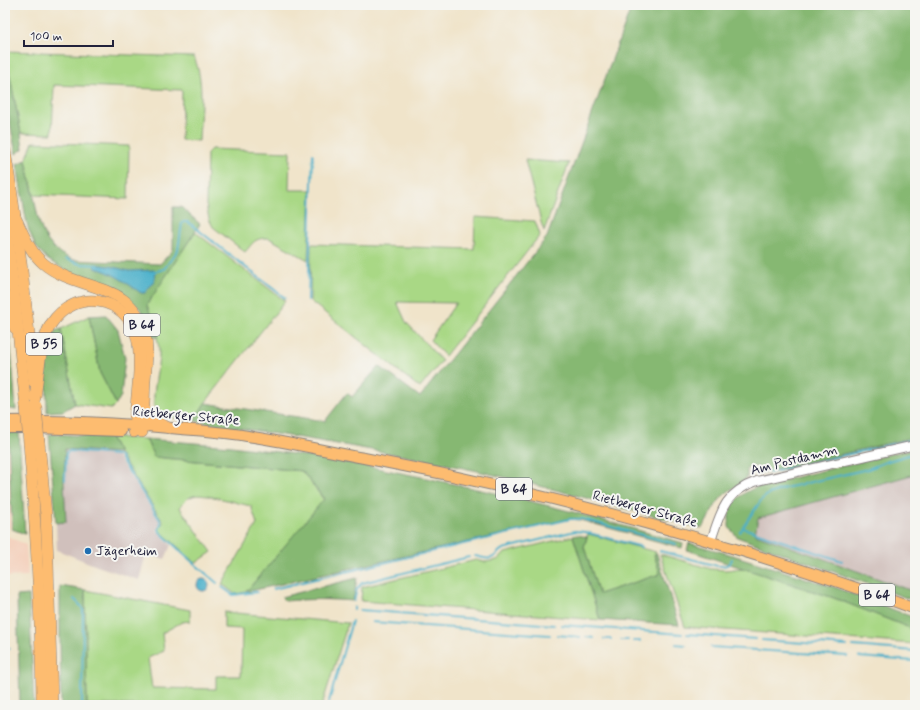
<svg xmlns="http://www.w3.org/2000/svg" width="920" height="710" viewBox="0 0 920 710" font-family="Mynerve,sans-serif">
<style>
.built{fill:#f4d3c0}
.industrial{fill:#d0c0bc}
.green{fill:#a9d885;stroke:#667d60}
.forest{fill:#86b872;stroke:#546d56}
.water{fill:#4bb0ca;stroke:#366982}
.lines{fill:none;stroke-linecap:round;stroke-linejoin:round}
.stream{stroke:#4bb0ca;stroke-width:2}
.tertiary-casing{stroke:#898382;stroke-width:10}
.primary-casing{stroke:#898382;stroke-width:12}
.trunk-casing{stroke:#898382;stroke-width:12}
.tertiary{stroke:#fff;stroke-width:8}
.primary{stroke:#fdbc6f;stroke-width:10}
.trunk{stroke:#fdbc6f;stroke-width:11}
.trunk-bridge-casing{stroke:#898382;stroke-width:12;stroke-linecap:butt}
.trunk-bridge{stroke:#fdbc6f;stroke-width:11}
.poi-dot{fill:#1f6fb2;stroke:#f6f6f2;stroke-width:1.5}
.labels{text-anchor:middle;dominant-baseline:central;stroke-width:4;stroke-linejoin:round;paint-order:stroke}
.shield{fill:#f6f6f2;stroke:#626272;stroke-width:1}
.shield-label{font-size:13px;font-weight:bold;fill:#22223b}
.street-label{font-size:14px;fill:#22223b;stroke:#f6f6f2}
.poi-label{font-size:14px;fill:#22223b;stroke:#f6f6f2;text-anchor:start}
</style>
<rect width="100%" height="100%" fill="#f6f6f2"/>
<filter id="ink" filterUnits="userSpaceOnUse"><feTurbulence type="fractalNoise" baseFrequency=".025" numOctaves="2"/><feDisplacementMap in="SourceGraphic" scale="8" xChannelSelector="R" yChannelSelector="G"/><feConvolveMatrix kernelMatrix="1 2 1 2 8 2 1 2 1" color-interpolation-filters="sRGB"/></filter>
<filter id="wash" filterUnits="userSpaceOnUse"><feTurbulence type="fractalNoise" baseFrequency=".012" numOctaves="4" result="noise"/><feDisplacementMap in="SourceGraphic" scale="16" xChannelSelector="R" yChannelSelector="G"/><feGaussianBlur stdDeviation="0.9" result="paint"/><feColorMatrix in="noise" values="0 0 0 0 0 0 0 0 0 0 0 0 0 0 0 0 0 1.4 0 .05"/><feComposite in="paint" operator="in"/></filter>
<g filter="url(#wash)">
<rect width="100%" height="100%" fill="#f0e4ca"/>
<g class="built">
<path d="M5,432h3l4,97 -7,-4z"/>
<path d="M5,535l21,10 2,31 -23,1z"/>
</g>
<g class="industrial">
<path d="M65,449l50,4 44,67 1,4 -3,6 14,15 -6,14 -19,-5 -7,26 -42,-14 -40,-16 -1,-27 10,-1 -2,-40z"/>
<path d="M915,474v118l-160,-58 3,-16z"/>
</g>
<g class="green">
<path d="M5,51l189,6c11,25 6,57 5,84l-18,-1 1,-50 -128,-5 -2,49 -31,-1z"/>
<path d="M33,142l96,4 -1,53 -94,-4 -8,-35z"/>
<path d="M211,149l79,3 -1,38h22l-3,70 -39,-22c-15,0 -15,4 -24,14l-32,-25 -4,-8 -3,-14 1,-52z"/>
<path d="M525,160l44,3 -25,68 -3,-9z"/>
<path d="M475,217l60,4 5,14 -95,121 -15,-16 26,-37 -59,-1 9,20 36,39 -22,27 -110,-87 1,-57 163,5z"/>
<path d="M195,232l90,69 -80,102 -11,18 -30,-5 -4,-3 -3,-3 -3,-6v-11l5,-35v-10l-4,-22 -9,-21z"/>
<path d="M89,316l11,57 16,31 -5,5 -36,-5 -14,-75z"/>
<path d="M110,437l36,2 8,18 148,14 22,29 -78,92 -11,2 -13,-10 35,-60 -6,-18c-11,-2 -49,-14 -58,-10 -6,2 -10,6 -13,12l32,44 -16,11 -37,-33 4,-8 -44,-69z"/>
<path d="M588,534l68,18 1,2 -3,1 7,19 -62,20 -15,-47z"/>
<path d="M573,536l27,84 -239,-19 1,-14 114,-27 9,2 12,-2 8,-7z"/>
<path d="M660,554l51,15 15,1 17,-2 91,30 81,32v14l-230,-17z"/>
<path d="M85,590l105,20v11l-8,1 -20,11 2,18 -16,7 4,30 64,1v-13h25l1,-47 -18,-1v-16l124,11 -26,82h-235z"/>
</g>
<g class="forest">
<path d="M632,5h283v432l-153,36 -6,-7 -9,2v9c-5,8 -16,11 -22,17 -10,9 -15,22 -21,32l-3,2c-62,-15 -123,-33 -185,-48 -106,-26 -214,-42 -322,-59l11,-18 120,18 22,-28 5,4 27,-31 41,31 127,-160z"/>
<path d="M5,51l16,82 2,16 -7,5 -11,-57z"/>
<path d="M26,160c3,12 5,25 8,37 3,17 6,36 18,49 6,7 13,10 21,14l87,4 13,-14v-43h8l19,17 -53,81 8,21 3,11 -7,1 -5,-19 -5,-9 -6,-6 -34,-20 -32,-12 -16,-9 -6,-4 -11,-12 -7,-16 -3,-12 -9,-55z"/>
<path d="M106,315l12,15 7,28 -4,38 -5,8 -16,-31 -11,-57z"/>
<path d="M5,325l5,11 6,74 -11,-2z"/>
<path d="M61,329l14,75 -12,7 -16,1 -1,-51 5,-22 4,-8z"/>
<path d="M8,432h11l6,102 -13,-5z"/>
<path d="M49,434l61,3 9,16 -54,-4 -1,33 2,40 -10,1z"/>
<path d="M146,439l85,7 63,8 62,10 70,14 87,19 68,17 102,29 -1,5 -102,-28 -10,-1 -324,73 78,-93 -22,-28 -148,-14z"/>
<path d="M915,448v26l-157,44 -3,16 160,58v9l-178,-64c-2,-3 -6,-7 -8,-10 0,-1 0,-6 0,-7 -2,-18 16,-29 31,-34z"/>
<path d="M577,535l10,2 -3,10 15,47 61,-20 -6,-20h3l22,71 -79,-5 -27,-84z"/>
<path d="M689,543l40,11 108,34 78,30v12l-81,-32 -147,-48z"/>
<path d="M357,578l-4,23c-25,-2 -44,-2 -68,0l-4,-4z"/>
<path d="M60,586l25,4 2,115h-26l-1,-66z"/>
<path d="M29,595l5,110h-14l-3,-109z"/>
</g>
<g class="water">
<path d="M95,264l15,2 19,5 26,-1c3,9 -5,16 -10,23h-4c-14,-10 -29,-21 -46,-25z"/>
<circle cx="203" cy="585" r="6"/>
</g>
<g class="lines">
<g class="stream">
<path d="M66,259l14,5 18,1"/>
<path d="M154,272l10,-3 14,-19 4,-27 2,-1h4l97,76"/>
<path d="M308,300l5,-146"/>
<path d="M769,473l146,-34"/>
<path d="M65,480l1,-26 1,-2 3,-1 47,4 2,1 41,64 1,4 -2,5 1,3 29,27 28,24"/>
<path d="M743,528l99,33"/>
<path d="M740,532l13,-20 9,-13 7,-5 16,-6 83,-19 20,-8 27,-8"/>
<path d="M660,551l58,15c7,0 11,0 14,-7"/>
<path d="M475,556c6,1 14,5 20,0 3,-3 4,-5 8,-7l72,-18 10,1 57,15"/>
<path d="M222,587l11,8 24,-3"/>
<path d="M273,589l297,-70h12l94,25"/>
<path d="M74,599l7,7 2,4 -1,95"/>
<path d="M354,601l3,-12 5,-6 107,-26"/>
<path d="M354,610v-3"/>
<path d="M360,610l194,15"/>
<path d="M372,622l178,13"/>
<path d="M561,625l121,9"/>
<path d="M687,634l69,5"/>
<path d="M557,635l23,2"/>
<path d="M586,637l8,1"/>
<path d="M604,639h7"/>
<path d="M621,640h7"/>
<path d="M762,640l85,6"/>
<path d="M633,641h7"/>
<path d="M676,644l10,1"/>
<path d="M853,646l62,5"/>
<path d="M711,647l136,9"/>
<path d="M5,652l5,-4"/>
<path d="M859,657l56,4"/>
<path d="M328,705l24,-84"/>
</g>
</g>
</g>
<g filter="url(#ink)">
<g class="lines">
<defs>
<path id="tertiary" d="M711,541c10,-30 13,-48 46,-60l158,-36"/>
<g id="primary">
<path d="M5,421c55,-1 109,2 164,7 22,2 44,3 65,6 44,6 87,16 130,24 127,24 253,55 378,93 58,18 116,36 173,58"/>
<path d="M5,428h29l87,3"/>
</g>
<g id="trunk">
<path d="M5,151c13,76 21,153 29,231"/>
<path d="M5,217l10,85 11,105"/>
<path d="M15,217c8,16 14,34 28,46 35,30 90,16 102,72 4,15 1,30 0,45 -1,18 -1,35 -3,52"/>
<path d="M5,308l10,20"/>
<path d="M35,398c3,-21 5,-56 16,-74 23,-36 76,-29 86,14 3,11 2,22 2,33 -1,20 -4,40 -5,61"/>
<path d="M144,409c7,11 13,14 25,19"/>
<path d="M39,442l7,73 2,48 4,142"/>
<path d="M29,443c7,87 12,174 13,262"/>
</g>
</defs>
<use href="#tertiary" class="tertiary-casing"/>
<use href="#primary" class="primary-casing"/>
<use href="#trunk" class="trunk-casing"/>
<use href="#tertiary" class="tertiary"/>
<use href="#primary" class="primary"/>
<use href="#trunk" class="trunk"/>
<defs>
<g id="trunk-bridge">
<path d="M36,406l3,36"/>
<path d="M26,407l3,36"/>
</g>
</defs>
<use href="#trunk-bridge" class="trunk-bridge-casing"/>
<use href="#trunk-bridge" class="trunk-bridge"/>
</g>
</g>
<circle class="poi-dot" cx="88" cy="551" r="4"/>
<g class="labels">
<g class="shield">
<rect x="124" y="314" width="36" height="22" rx="3"/>
<rect x="26" y="333" width="36" height="22" rx="3"/>
<rect x="496" y="478" width="36" height="22" rx="3"/>
<rect x="859" y="584" width="36" height="22" rx="3"/>
</g>
<g class="shield-label">
<text x="142" y="325">B 64</text>
<text x="44" y="344">B 55</text>
<text x="514" y="489">B 64</text>
<text x="877" y="595">B 64</text>
</g>
<g class="street-label">
<text transform="translate(186 416) rotate(5)">Rietberger Straße</text>
<text transform="translate(794 460) rotate(-14)">Am Postdamm</text>
<text transform="translate(645 509) rotate(15)">Rietberger Straße</text>
</g>
<g class="poi-label">
<text x="96" y="551">Jägerheim</text>
</g>
</g>
<rect width="920" height="710" fill="none" stroke="#f6f6f2" stroke-width="20"/>
<path d="M24 40v6h89v-6" fill="none" stroke="#22223b" stroke-width="2"/>
<text x="30" y="40" font-size="12" fill="#22223b" stroke="#f6f6f2" stroke-width="3" paint-order="stroke">100 m</text>
</svg>
